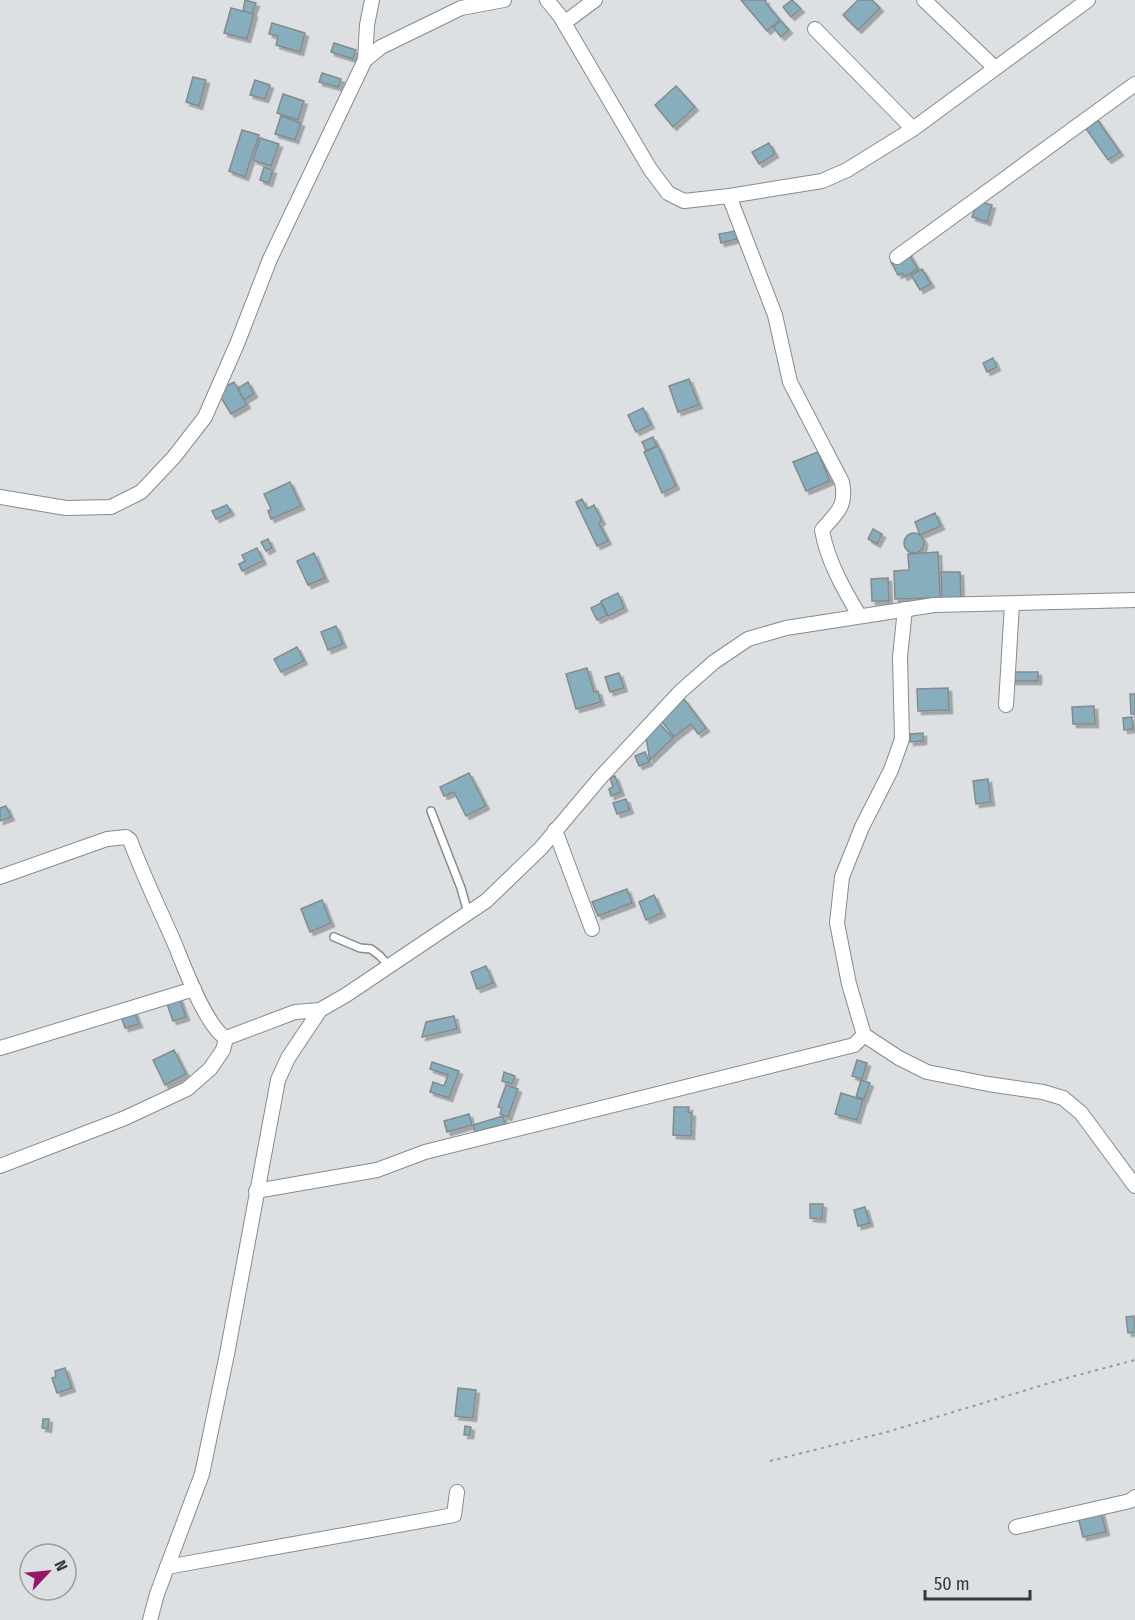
<svg xmlns="http://www.w3.org/2000/svg" width="1135" height="1620" viewBox="0 0 1135 1620" font-family="'Fira Sans Condensed',sans-serif">
<style>
.building{fill:#86aebd;stroke:#868a8c;stroke-width:1.5;filter:url(#shadow)}
.lines{fill:none;stroke-linecap:round;stroke-linejoin:round}
.service-casing{stroke:#878b8d;stroke-width:10}
.minor-casing{stroke:#878b8d;stroke-width:16}
.path{stroke:#96999a;stroke-width:2;stroke-dasharray:3 4.5;stroke-linecap:butt}
.service{stroke:#fff;stroke-width:7}
.minor{stroke:#fff;stroke-width:14}
</style>
<defs>
<filter id="shadow"><feDropShadow dx="3.5" dy="3.5" stdDeviation="0" flood-color="#0004"/></filter>
</defs>
<rect width="100%" height="100%" fill="#dce0e2"/>
<g class="building">
<path d="M245,0l11,3 -4,11 -9,-3z"/>
<path d="M741,0h25v3l14,17 -13,11z"/>
<path d="M792,0l9,9 -10,8 -8,-10z"/>
<path d="M858,0h14l8,8 -22,22 -15,-15z"/>
<path d="M231,8l23,6 -7,25 -23,-6z"/>
<path d="M781,21l8,9 -8,7 -8,-10z"/>
<path d="M272,23l33,10 -5,19 -24,-7 2,-9 -9,-2z"/>
<path d="M334,43l22,7 -3,9 -22,-7z"/>
<path d="M322,73l19,6 -3,8 -19,-5z"/>
<path d="M193,77l13,3 -7,26 -13,-4z"/>
<path d="M255,80l15,5 -5,14 -15,-4z"/>
<path d="M676,86l19,21 -22,20 -18,-22z"/>
<path d="M283,94l21,7 -6,19 -21,-7z"/>
<path d="M1094,115l26,37 -12,8 -26,-37z"/>
<path d="M281,116l20,7 -6,17 -20,-6z"/>
<path d="M242,130l17,5 -14,42 -16,-6z"/>
<path d="M260,138l19,6 -8,22 -18,-6z"/>
<path d="M769,143l6,11 -16,10 -7,-12z"/>
<path d="M264,167l9,3 -4,13 -9,-3z"/>
<path d="M978,201l14,4 -5,17 -15,-5z"/>
<path d="M735,231l2,8 -16,4 -2,-9z"/>
<path d="M908,252l10,17 -14,8 -2,-4 -4,2 -7,-13z"/>
<path d="M922,269l9,15 -11,6 -9,-15z"/>
<path d="M993,358l4,9 -10,5 -4,-9z"/>
<path d="M689,379l10,26 -21,7 -9,-26z"/>
<path d="M234,382l13,23 -16,9 -14,-23z"/>
<path d="M248,382l6,12 -10,6 -6,-12z"/>
<path d="M643,408l8,17 -15,7 -8,-17z"/>
<path d="M653,437l4,9 -11,5 -4,-9z"/>
<path d="M658,446l18,40 -14,7 -18,-41z"/>
<path d="M818,452l12,29 -24,10 -13,-29z"/>
<path d="M290,482l11,24 -30,13 -3,-8 3,-2 -7,-15z"/>
<path d="M582,499l5,10 7,-4 8,16 -3,2 9,18 -11,5 -21,-44z"/>
<path d="M227,505l4,7 -15,7 -4,-8z"/>
<path d="M935,513l6,13 -21,9 -5,-13z"/>
<path d="M873,529l9,5 -5,10 -9,-5z"/>
<circle cx="914" cy="543" r="10"/>
<path d="M268,539l4,9 -6,3 -5,-9z"/>
<path d="M257,548l6,13 -21,10 -3,-7 6,-3 -3,-6z"/>
<path d="M938,552l2,46 -45,1 -1,-28 15,-1 -1,-16z"/>
<path d="M314,553l11,25 -17,7 -11,-24z"/>
<path d="M941,572h19l1,26 -19,1z"/>
<path d="M888,578l1,23h-17l-1,-22z"/>
<path d="M618,593l6,15 -16,8 -7,-15z"/>
<path d="M601,603l6,12 -10,5 -6,-12z"/>
<path d="M336,626l7,18 -15,6 -7,-18z"/>
<path d="M297,647l7,14 -23,11 -7,-13z"/>
<path d="M587,668l7,24 4,-1 3,11 -25,7 -10,-35z"/>
<rect x="1011" y="672" width="27" height="9"/>
<path d="M619,673l5,15 -14,4 -5,-15z"/>
<path d="M948,688l1,22 -31,1 -1,-22z"/>
<path d="M1130,694h5v20h-4z"/>
<path d="M684,699l22,29 -8,6 -7,-10 -17,13 -15,-19z"/>
<path d="M1094,706l1,18h-22l-1,-17z"/>
<path d="M1132,717l1,12 -9,1 -1,-12z"/>
<path d="M656,720l17,18 -23,22 -5,-28z"/>
<path d="M923,733v8l-13,1v-8z"/>
<path d="M645,752l4,10 -10,4 -4,-10z"/>
<path d="M469,773l17,33 -20,10 -12,-24 -10,4 -4,-9z"/>
<path d="M615,776l6,16 -10,4 -2,-7 4,-2 -3,-9z"/>
<path d="M988,779l3,23 -15,2 -3,-23z"/>
<path d="M626,799l4,11 -13,4 -4,-11z"/>
<path d="M6,806l5,11 -11,4v-13z"/>
<path d="M627,889l5,14 -34,13 -6,-14z"/>
<path d="M654,895l8,18 -16,7 -7,-18z"/>
<path d="M322,900l9,23 -21,9 -9,-23z"/>
<path d="M486,966l7,17 -16,6 -6,-17z"/>
<path d="M179,997l7,20 -13,4 -7,-20z"/>
<path d="M134,1011l5,13 -14,4 -4,-12z"/>
<path d="M454,1016l3,13 -35,8 4,-15z"/>
<path d="M174,1050l12,24 -21,11 -12,-25z"/>
<path d="M857,1060l10,3 -5,16 -10,-3z"/>
<path d="M432,1062l27,9 -10,27 -19,-6 3,-10 11,4 4,-11 -18,-6z"/>
<path d="M504,1072l11,4 -3,8 -10,-3z"/>
<path d="M861,1080l9,3 -6,16 -8,-2z"/>
<path d="M506,1085l12,4 -10,28 -8,-3 2,-6 -4,-1z"/>
<path d="M841,1093l22,7 -6,20 -22,-6z"/>
<path d="M674,1107h15l-1,5 4,1 -1,23 -18,-1z"/>
<path d="M469,1114l3,11 -25,7 -3,-11z"/>
<path d="M503,1116l2,8 -30,8 -2,-7z"/>
<path d="M810,1204h13l-1,15 -12,-1z"/>
<path d="M865,1207l5,16 -12,3 -4,-16z"/>
<path d="M1134,1316l1,16 -7,1 -2,-16z"/>
<path d="M65,1368l7,20 -15,5 -5,-15 4,-1 -1,-6z"/>
<path d="M458,1388l18,2 -3,28 -18,-2z"/>
<path d="M43,1419h6l-1,10 -6,-1z"/>
<path d="M465,1426l6,1 -1,8h-6z"/>
<path d="M1101,1512l5,20 -23,5 -5,-20z"/>
</g>
<g class="lines">
<defs>
<g id="service">
<path d="M431,811l30,77 7,25"/>
<path d="M334,937l26,11 11,1 9,7 9,10"/>
</g>
<g id="minor">
<path d="M547,0l13,16 90,153 18,24 16,8 45,-5 93,-15 25,-11 66,-41 175,-129"/>
<path d="M924,0l71,68"/>
<path d="M564,23l31,-23"/>
<path d="M815,29l98,100"/>
<path d="M365,60l2,-35 5,-25"/>
<path d="M729,196l46,119 15,67 52,100c5,25 -5,30 -20,48 5,30 22,60 37,85"/>
<path d="M897,257l238,-173"/>
<path d="M0,497l66,11 45,-1 30,-15 33,-35 31,-40 32,-73 33,-85 95,-199 16,-13 80,-39 43,-8"/>
<path d="M905,609l-5,48 2,82 -11,31 -29,57 -20,50 -5,46 12,61 15,51 35,23 28,14 61,12 55,8 20,6 18,15 54,73"/>
<path d="M1006,705l6,-101"/>
<path d="M555,830l37,99"/>
<path d="M0,877l107,-38 19,-2 4,3c13,35 29,68 44,102 9,22 32,85 52,96"/>
<path d="M226,1038l69,-26 25,-2"/>
<path d="M0,1048l194,-59"/>
<path d="M0,1166l125,-48 62,-29 23,-20 13,-19 3,-12"/>
<path d="M256,1191l121,-21 48,-18 429,-107 10,-10"/>
<path d="M1016,1527l114,-26 5,-4"/>
<path d="M167,1567l287,-52 3,-23"/>
<path d="M150,1620l7,-26 45,-120 25,-120 51,-274 10,-22 32,-48 26,-15 140,-94 55,-53 59,-70 81,-87 33,-29 34,-23 38,-11 148,-23 201,-5"/>
</g>
</defs>
<use href="#service" class="service-casing"/>
<use href="#minor" class="minor-casing"/>
<path class="path" d="M770,1461l117,-29 176,-53 72,-19"/>
<use href="#service" class="service"/>
<use href="#minor" class="minor"/>
</g>
<g transform="translate(48 1572) rotate(64)"><circle r="28" fill="#dce0e2" stroke="#9a9d9e" stroke-width="1.5"/>
<path d="M0-4.5L10 22L0 15L-10 22Z" fill="#9a1569"/>
<text y="-9" font-size="16" font-weight="bold" text-anchor="middle" fill="#373939">N</text>
</g>
<path d="M925 1590v9h105v-9" fill="none" stroke="#373939" stroke-width="3"/>
<text x="934" y="1590" font-size="18" fill="#373939" stroke="#dce0e2" stroke-width="4.5" paint-order="stroke">50 m</text>
</svg>
